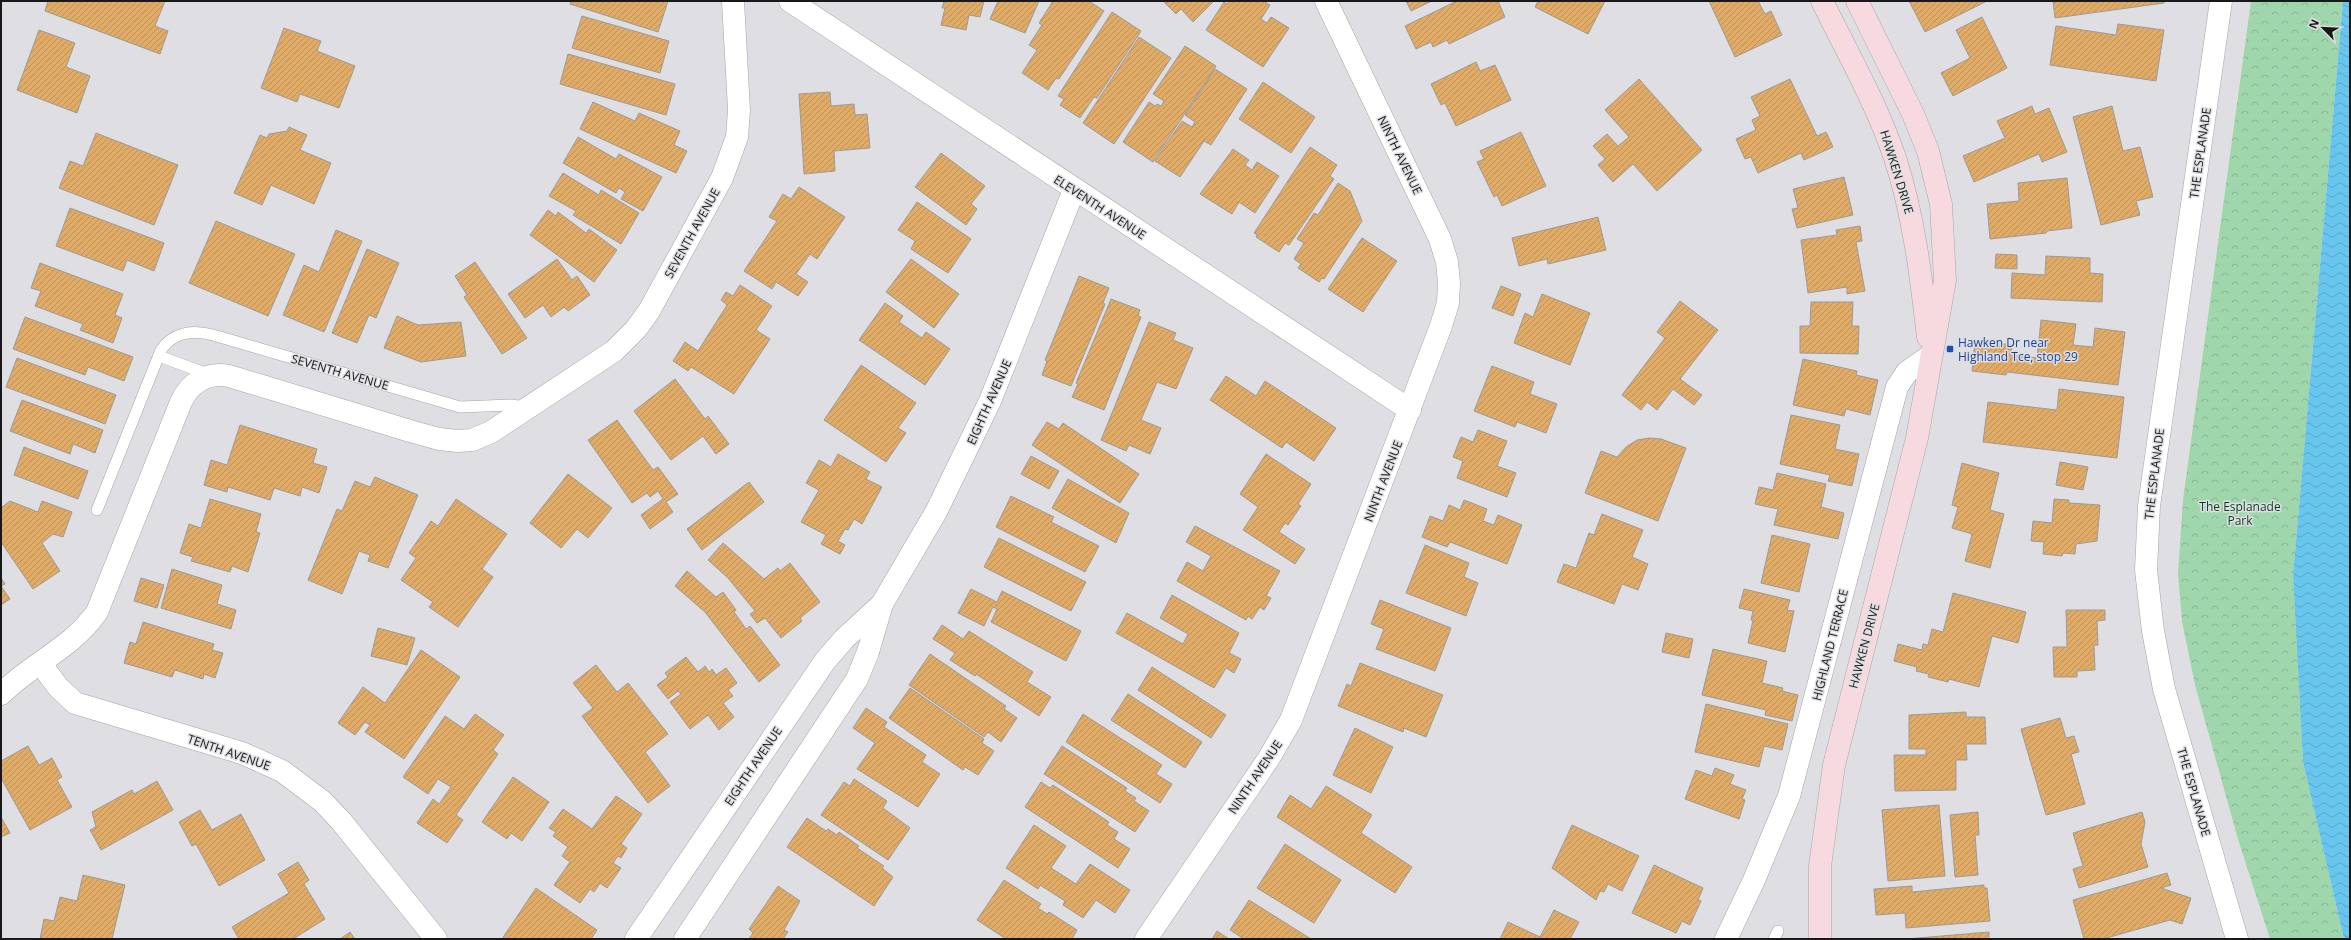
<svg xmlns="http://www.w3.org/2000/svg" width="2351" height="940" viewBox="0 0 2351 940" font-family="'Open Sans',sans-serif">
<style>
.forest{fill:url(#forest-crowns)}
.water{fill:url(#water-waves)}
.building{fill:url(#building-hatch);stroke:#9d9a97}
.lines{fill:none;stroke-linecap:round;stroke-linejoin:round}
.lane-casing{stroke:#a5a5a9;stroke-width:12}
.street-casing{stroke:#a5a5a9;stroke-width:23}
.secondary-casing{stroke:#a5a5a9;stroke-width:23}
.lane{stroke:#fff;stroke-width:11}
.street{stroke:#fff;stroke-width:22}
.secondary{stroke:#f6dadf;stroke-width:22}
.transit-dot{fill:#1a4fb4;stroke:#dfdfe3;stroke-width:1.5}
.labels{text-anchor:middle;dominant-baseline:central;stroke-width:3;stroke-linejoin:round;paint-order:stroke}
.street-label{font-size:12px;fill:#18181a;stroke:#dfdfe3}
.transit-label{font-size:12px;fill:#164399;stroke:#dfdfe3;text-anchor:start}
.park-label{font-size:12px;fill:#053d1b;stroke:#dfdfe3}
</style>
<defs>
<pattern id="forest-crowns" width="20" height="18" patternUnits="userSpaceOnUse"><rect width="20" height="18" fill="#9fd6ab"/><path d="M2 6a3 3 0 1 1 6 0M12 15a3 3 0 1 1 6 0" fill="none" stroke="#88b793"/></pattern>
<pattern id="water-waves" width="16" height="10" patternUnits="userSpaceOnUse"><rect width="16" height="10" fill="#68c5ed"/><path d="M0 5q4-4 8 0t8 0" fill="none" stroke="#59a8cb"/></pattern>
<pattern id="building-hatch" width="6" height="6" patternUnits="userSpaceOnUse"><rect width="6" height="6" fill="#e0aa67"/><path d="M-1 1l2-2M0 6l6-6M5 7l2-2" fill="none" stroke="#bf9259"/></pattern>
</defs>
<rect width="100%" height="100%" fill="#dfdfe3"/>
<path class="forest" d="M2251,1h92l-50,575 10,186 41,177h-74l-32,-100 -43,-154 -13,-64 -4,-47 5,-74z"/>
<path class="water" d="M2343,1h7v938h-6l-41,-177 -10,-186z"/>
<g class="building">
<path d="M48,1h117l-10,25 13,5 -8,23 -115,-43z"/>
<path d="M571,1h97l-10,31 -88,-28z"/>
<path d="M944,1h40l-4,16 -11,-2 -3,15 -25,-5 4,-17h-3z"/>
<path d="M998,1h41l-14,32 -35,-14z"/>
<path d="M1053,1h36l15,10 -45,68 -3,-1 -8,12 -26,-17 15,-23 -8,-5 13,-20 -3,-2z"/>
<path d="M1163,1h51l-21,21 -12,-13 -5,5z"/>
<path d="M1229,1h34l7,4 -9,14 6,4 4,-6 18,11 -26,39 -57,-37 18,-28 3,2z"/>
<path d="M1406,1h26l-21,10z"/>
<path d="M1457,1h41l7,16 -56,27 -2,-4 -14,7 -2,-5 -15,7 -11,-23z"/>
<path d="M1538,1h67l-17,33 -53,-27z"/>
<path d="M1709,1h49l7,13 6,-3 11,24 -47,22z"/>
<path d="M1909,1h78l-62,31z"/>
<path d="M2053,1h111v2l-109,15z"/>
<path d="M1112,12l29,19 -44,67 -3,-1 -14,21 -20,-13 4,-6 -6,-3z"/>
<path d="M582,16l87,25 -9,32 -88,-25z"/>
<path d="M1982,17l25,51 -54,28 -12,-23 29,-15 -14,-28z"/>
<path d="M2118,24l46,6 -8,51 -106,-16 6,-39 60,9z"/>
<path d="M284,28l37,13 -4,10 38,15 -16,42 -39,-14 -3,8 -36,-14z"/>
<path d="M39,30l36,13 -9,24 24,9 -13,37 -60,-23z"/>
<path d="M1139,37l32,21 -57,86 -31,-21z"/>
<path d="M1185,46l31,20 -63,96 -30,-20 26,-40 6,4 2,-2 4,2 3,-5 -11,-7z"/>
<path d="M568,54l107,30 -9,31 -106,-31z"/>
<path d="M1476,62l4,9 15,-6 16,35 -55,26 -11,-23 -4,2 -10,-21z"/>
<path d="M1215,69l32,20 -36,56 -7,-4 -24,36 -25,-16 27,-40 10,6 3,-5 -10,-7z"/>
<path d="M1639,79l63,71 -45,41 -24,-27 -20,18 -15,-17 7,-6 -12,-13 14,-12 11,12 11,-9 -24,-27z"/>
<path d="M1790,79l27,57 9,-4 7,15 -29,13 -3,-7 -43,20 -7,-16 -6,2 -9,-20 20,-9 -4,-10 8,-4 -9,-19z"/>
<path d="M1263,82l52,35 -24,36 -52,-34z"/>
<path d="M830,92l1,14 23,-2 1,11 12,-1 3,34 -36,3 1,20 -31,3 -5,-80z"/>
<path d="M593,102l42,19 4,-8 41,18 -6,14 13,6 -11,22 -96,-44z"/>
<path d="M2032,106l3,8 14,-6 18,44 -25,10 -3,-8 -65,28 -11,-26 42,-18 -8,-17z"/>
<path d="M2112,106l11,45 17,-4 13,50 -17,4 4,14 -39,10 -28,-108z"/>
<path d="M289,127l18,8 -7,15 31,13 -17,41 -43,-19 -9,20 -28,-12 26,-58 7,3 2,-4 18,-3z"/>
<path d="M1521,132l25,54 -44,20 -5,-11 -3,2 -17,-35 7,-3 -4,-8z"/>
<path d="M96,133l82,32 -24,60 -95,-37 11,-27 13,5z"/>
<path d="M578,137l38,22 3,-5 43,23 -19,34 -22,-12 4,-7 -6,-4 -3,5 -53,-30z"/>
<path d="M1310,147l27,18 -7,11 4,3 -45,66 -4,-2 -6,9 -23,-15 1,-3 -3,-1z"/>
<path d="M1233,149l16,11 -4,5 7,5 5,-8 22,14 -24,37 -16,-11 -7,12 -32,-20z"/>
<path d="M941,153l44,33 -14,18 6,5 -11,16 -51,-38z"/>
<path d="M563,173l36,22 2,-5 38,23 -18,31 -48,-29 3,-4 -27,-15z"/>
<path d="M1844,177l9,38 -56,13 -5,-19 6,-1 -5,-19z"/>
<path d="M2067,178l5,50 -25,3 -1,2 -56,6 -3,-35 32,-3 -1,-18z"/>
<path d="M1338,183l12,8 12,30 -38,58 -2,-1 -3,4 -21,-14 3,-4 -7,-5 10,-16 -7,-4 17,-26 4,2z"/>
<path d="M799,187l46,30 -28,42 -7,-5 -14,20 12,8 -10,14 -22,-14 -4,7 -28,-18 33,-50 -8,-4 14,-23 8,5z"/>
<path d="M917,202l54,37 -23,34 -37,-24 4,-8 -17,-11z"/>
<path d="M70,208l94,35 -10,28 -27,-11 -4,11 -67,-25z"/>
<path d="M548,210l8,6 2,-4 28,21 3,-4 28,21 -23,32 -64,-47z"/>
<path d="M1598,217l8,33 -58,14 -1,-5 -28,7 -7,-28z"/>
<path d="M216,221l79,33 -27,62 -79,-33z"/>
<path d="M1860,226l2,15 -6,1 9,49 -18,3v-7l-39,6 -7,-53 36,-5 -1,-5z"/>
<path d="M336,230l26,11 -38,91 -41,-17 21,-50 15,7z"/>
<path d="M1362,238l35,23 -34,51 -35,-23z"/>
<path d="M367,249l32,14 -23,55 -7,-3 -12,28 -25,-10z"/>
<path d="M1996,254l21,1v14l-22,-1z"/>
<path d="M2046,256l44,2v15l13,1 -1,28 -91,-4 1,-25 33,2z"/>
<path d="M557,259l15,21 5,-4 13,19 -22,16 -4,-4 -13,10 -8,-12 -18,13 -17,-24z"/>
<path d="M911,259l48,35 -25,34 -48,-36z"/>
<path d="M475,262l52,76 -25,16 -38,-57 3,-2 -12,-19z"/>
<path d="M40,263l83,31 -8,21 7,3 -9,25 -33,-13 3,-6 -48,-18 6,-15 -10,-3z"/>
<path d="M1079,276l30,12 -6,15 2,1 -34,82 -29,-11 5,-14 -2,-1z"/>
<path d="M740,285l32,21 -16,24 14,9 -36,55 -43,-27 -3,4 -15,-10 12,-19 13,9 29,-46 -6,-5 5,-8 7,4z"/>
<path d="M1501,286l20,8 -8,22 -21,-8z"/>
<path d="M1542,294l48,19 -20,52 -56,-22 11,-30 8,4z"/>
<path d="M1111,299l29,11 -2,6 3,1 -37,93 -32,-13 6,-13 -2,-1z"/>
<path d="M1680,301l38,29 -38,49 22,16 -8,10 -21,-16 -16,21 -10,-8 -6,8 -19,-15 43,-57 -8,-6z"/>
<path d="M1811,302h42l-1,24h7l-1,28 -58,-1v-27h10z"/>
<path d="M885,303l18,13 -4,6 23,16 4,-6 24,17 -25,36 -66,-45z"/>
<path d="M397,316l21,9 43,-3 5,34 -45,6 -37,-14z"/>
<path d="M25,317l108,40 -9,24 -36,-14 -3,8 -72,-26z"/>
<path d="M2041,320l35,4 -3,21 20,2 2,-19 30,4 -7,53 -111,-13 -1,3 -34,-4 3,-31 37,5 -1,10 26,3z"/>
<path d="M1149,322l27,11 -3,7 20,8 -17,41 -19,-7 -16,38 20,8 -11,26 -21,-9 -3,6 -25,-11z"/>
<path d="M17,358l99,37 -11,29 -99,-37z"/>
<path d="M1803,359l54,12 -1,4 22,5 -8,35 -24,-6 -2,7 -51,-11z"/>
<path d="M861,365l55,38 -18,25 8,5 -20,29 -62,-42z"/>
<path d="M1492,366l42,16 -4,12 27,10 -11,29 -29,-11 -2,5 -41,-16z"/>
<path d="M1226,376l30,20 9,-15 71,47 -22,33 -28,-19 -4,6 -72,-48z"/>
<path d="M675,379l30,40 3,-3 21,28 -13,10 -13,-18 -32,24 -37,-49z"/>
<path d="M2059,389l65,8 -7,61 -134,-16 5,-40 69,8z"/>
<path d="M22,400l81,30 -8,23 -22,-9 -3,10 -60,-23z"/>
<path d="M1791,415l49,10 -5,24 24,5 -7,32 -24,-5 2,-6 -50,-11z"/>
<path d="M617,420l36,50 5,-3 20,27 -12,8 7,10 -23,17 -9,-14 22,-16 -5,-8 -8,6 -3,-4 -15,10 -44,-63z"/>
<path d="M1047,422l12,7 4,-6 76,51 -19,29 -88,-58z"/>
<path d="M240,425l77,24 -4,14 14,4 -8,26 -17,-6 -2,9 -26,-8 -4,12 -42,-13 -1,5 -23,-7 7,-25 16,5z"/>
<path d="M1478,430l29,11 -10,25 19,7 -9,24 -50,-19 6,-17 -10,-4 8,-20 12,5z"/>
<path d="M1649,438l12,1 25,9 -28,73 -73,-28 16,-42 16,6 9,-10 11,-7z"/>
<path d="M24,447l64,24 -10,28 -64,-24z"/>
<path d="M838,454l32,18 -4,7 16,8 -20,37 -8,-5 -6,11 -3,-1 -7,12 7,4 -5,9 -19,-10 5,-9 -25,-13 18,-32 -13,-7 13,-23 12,7z"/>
<path d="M1266,454l45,30 -13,20 3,2 -13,19 -3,-2 -6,9 26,17 -10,15 -52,-34 15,-23 -18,-13z"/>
<path d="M1031,456l28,15 -10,18 -28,-15z"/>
<path d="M2060,462l28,5 -5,23 -27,-5z"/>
<path d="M1962,463l37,10 -9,37 14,4 -14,54 -25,-7 7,-27 -20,-6 6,-21 -6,-2z"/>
<path d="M1777,473l49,11 -5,23 23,6 -6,26 -64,-14 4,-16 -23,-5 4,-17 14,3z"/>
<path d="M568,474l44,34 -24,30 -11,-9 -16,19 -31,-25z"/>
<path d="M375,477l43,18 -30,73 -20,-7 2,-6 -11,-4 -17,43 -34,-14 29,-71 5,2 13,-30 15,6z"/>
<path d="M1068,479l61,34 -13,30 -64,-35z"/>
<path d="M749,482l15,20 -62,48 -15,-21z"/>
<path d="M1011,496l43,21 -3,5 48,24 -14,26 -89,-45z"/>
<path d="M210,499l51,15 -5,18 4,1 -12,39 -16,-6 -2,6 -39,-11 2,-4 -13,-4 9,-29 12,4z"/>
<path d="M456,499l51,35 -25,35 11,8 -35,50 -29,-20 4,-5 -32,-22 15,-22 -7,-5 22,-32 7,5z"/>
<path d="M2054,499l15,1v3l31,2 -3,36 -21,3 -1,10 -12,-1 -1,3 -19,-2 1,-12 -13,-1 2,-20 19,2z"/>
<path d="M1464,500l23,9 -4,12 11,4 4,-10 24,10 -15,39 -57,-22 -3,5 -25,-10 8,-21 13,5 6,-16 11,5z"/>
<path d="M10,501l28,11 4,-11 30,11 -9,25 -10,-3 -11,9 18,28 -27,18 -32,-47v-34z"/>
<path d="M1602,514l41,16 -11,27 16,7 -10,26 -16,-6 -8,20 -57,-22 7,-18 12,4 13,-35 5,2z"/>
<path d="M1195,526l85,45 -14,25 5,2 -7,12 -4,-3 -8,12 -4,-3 -2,4 -69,-39 10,-19 16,9 8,-15 -25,-14z"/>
<path d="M1772,535l38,9 -11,48 -38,-9z"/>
<path d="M999,538l87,44 -15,29 -87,-44z"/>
<path d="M723,543l41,36 14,-11 2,3 10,-8 30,39 -20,16 2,3 -21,17 -16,-20 -8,5 -7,-9 5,-3 -27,-33 -20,-18z"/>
<path d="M1425,545l44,18 -5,14 14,6 -12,33 -60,-23z"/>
<path d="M172,569l50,16 -5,19 19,6 -5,19 -70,-21z"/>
<path d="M687,571l29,26 7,-5 13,18 -2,2 12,17 4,-3 30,39 -21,17 -54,-70 -30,-26z"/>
<path d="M1,578l4,6 -4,2 9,13 -9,6z"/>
<path d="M141,578l23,7 -7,23 -23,-7z"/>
<path d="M971,589l26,13 5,-11 79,40 -15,30 -75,-39 6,-13 -4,-2 -9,19 -26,-13z"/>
<path d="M1744,589l46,11 -3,10 7,1 -9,41 -37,-9 5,-23h-2l2,-9 -14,-3z"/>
<path d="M1953,593l73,19 -8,31 -26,-7 -13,51 -30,-8 -1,3 -20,-5 1,-3 -13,-3 1,-4 -23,-6 4,-17 24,6 1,-6 5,1 4,-16 11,3z"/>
<path d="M1172,595l67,38 -10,20 12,6 -7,14 -8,-5 -12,20 -98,-55 11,-20 56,31 5,-10 -28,-16z"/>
<path d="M1380,600l71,28 -16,43 -59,-22 8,-20 -13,-5z"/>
<path d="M2066,610h39v10l-8,1 1,24h-4l1,25 -18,1v6h-23l-1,-30h14z"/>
<path d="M143,622l71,22 -2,6 11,3 -8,25 -11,-4 -1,5 -28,-9 -3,7 -48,-14 6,-21 6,2z"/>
<path d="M942,625l21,14 6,-8 64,41 -6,10 24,15 -12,19 -63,-42 -1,2 -25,-16 5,-7 -22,-14z"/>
<path d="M378,628l37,10 -8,27 -36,-9z"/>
<path d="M1666,633l27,6 -4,19 -27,-6z"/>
<path d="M1713,649l54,12 -5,22 21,5 -1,3 16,4 -6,26 -27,-6 1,-5 -64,-15z"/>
<path d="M421,650l39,27 -56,82 -39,-27 5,-7 -5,-3 -10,13 -17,-12 25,-36 22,16z"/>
<path d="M930,654l76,52 -2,3 13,9 -16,24 -13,-10 -4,5 -75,-52z"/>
<path d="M686,657l12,15 7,-6 4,6 3,-3 4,6 10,-7 11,15 -9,7 5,6 -10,7 11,14 -15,13 -11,-15 -18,14 -20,-27 11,-8 -3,-3 -10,8 -11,-14 11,-8 -3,-4z"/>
<path d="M1360,663l83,32 -17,42 -22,-9 -1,4 -65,-26 9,-22 4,2z"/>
<path d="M596,665l21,27 11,-9 40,51 -23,18 25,34 -22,17 -66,-87 11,-8 -20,-25z"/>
<path d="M1152,667l74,48 -15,23 -73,-48z"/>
<path d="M910,688l74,51 -2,4 12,8 -16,24 -13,-8 -2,3 -74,-52z"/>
<path d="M1128,694l74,48 -17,26 -74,-48z"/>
<path d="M1706,704l82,20 -6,26 -18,-4 -5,21 -64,-15z"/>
<path d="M866,708l21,14 -3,5 42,28 -4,7 18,12 -22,33 -61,-38 18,-26 -22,-15z"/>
<path d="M1966,712v5h19l1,27h-20l1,16h-11v30l-61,1 -1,-36h32v-6h-17v-34z"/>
<path d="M475,714l29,21 -11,15 5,4 -42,61 7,5 -16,23 -30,-20 16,-24 6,5 12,-17 -13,-8 -10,15 -25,-17 42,-61 19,13z"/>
<path d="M1083,714l79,51 -6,9 16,10 -12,19 -94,-61z"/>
<path d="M2060,718l6,20 8,-2 5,16 -8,2 14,50 -39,11 -25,-86z"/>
<path d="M1355,728l38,19 -22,46 -38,-18z"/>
<path d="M28,746l11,19 13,-7 10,19 -5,3 15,27 -42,23 -29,-52v-17z"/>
<path d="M1062,746l65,42 -2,3 11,7 -2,3 15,10 -14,21 -91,-58z"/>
<path d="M1715,768l19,7 -4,9 16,6 -4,9 3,1 -6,19 -54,-20 11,-29 16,6z"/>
<path d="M513,777l36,25 -27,39 -11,-8 -4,6 -25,-17z"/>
<path d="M854,779l33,22 -4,7 27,20 -22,32 -67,-45 23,-33 6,4z"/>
<path d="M157,781l16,29 -72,40 -11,-20 6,-3 -4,-15 40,-22 2,4z"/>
<path d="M1041,782l9,6 3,-3 56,37 -2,3 11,7 -4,7 16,10 -12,19 -93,-61z"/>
<path d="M1326,786l46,29 -11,18 51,34 -17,26 -118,-76 13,-22 21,14z"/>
<path d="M616,796l26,18 -21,30 6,4 -6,10 -3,-2 -5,7 8,5 -14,20 -7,-5 -6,9 -4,-3 -10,14 -26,-18 16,-23 -8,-6 6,-9 -15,-11 3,-4 -7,-4 14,-19 29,20z"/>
<path d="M1939,805l6,71 -57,5 -6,-71z"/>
<path d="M200,810l12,20 29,-16 24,46 -46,26 -23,-42 -4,2 -13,-24z"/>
<path d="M1978,812l1,23h-4l3,40 -23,2 -5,-62z"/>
<path d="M2142,812l3,10 -4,22 7,23 -69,21 -6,-19 10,-3 -10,-33z"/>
<path d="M1,817l9,16 -9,4z"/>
<path d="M807,818l19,13 2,-2 9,6 2,-3 20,14 -2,2 27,18 -2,2 11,9 -19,29 -87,-59z"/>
<path d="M1034,825l32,21 -15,22 25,16 14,-20 40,26 -15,23 -19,-13 -13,18 -20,-13 2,-4 -25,-16 -2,4 -32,-21z"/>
<path d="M1572,825l67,31 -17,35 -14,-7 -4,8 -4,-1 -4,9 -44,-32z"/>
<path d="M1285,844l56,36 -27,43 -57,-35z"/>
<path d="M298,862l11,18 -5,4 21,35 -32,20h-54l-7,-12 57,-34 -11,-19z"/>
<path d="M1654,865l49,23 -5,12 3,1 -11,24 -8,-4 -6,12 -44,-20z"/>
<path d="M2167,873l4,12 -10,3 30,10 -9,26 -12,-4 -67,19h-19l-11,-39z"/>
<path d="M83,875l42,10 -13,54h-72l4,-20 10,2 6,-24 17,4z"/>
<path d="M1004,880l37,24 -3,4 9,6 2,-2 28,18 -5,9h-66l-29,-19z"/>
<path d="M1984,885v3h3l3,33 -84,7 -1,-15 -29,2 -2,-26 38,-3v6z"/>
<path d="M778,886l22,15 -16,29 4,2 -5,7h-34l4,-6 -4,-4z"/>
<path d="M536,888l61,42 -6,9h-89z"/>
<path d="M1249,900l62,39h-67l-14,-9z"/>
<path d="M1554,910l25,12 -9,17h-70l8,-17 32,15z"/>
<path d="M1217,931l12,8h-17z"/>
<path d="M350,932l5,7h-15z"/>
<path d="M1989,932v7h-83z"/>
</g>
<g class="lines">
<defs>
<g id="lane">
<path d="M159,356l51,19"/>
<path d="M97,510l64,-160c12,-18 32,-20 52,-15l247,72 50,-2 17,2"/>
<path d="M1774,939l4,-8"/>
</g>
<g id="street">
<path d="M790,1l620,409"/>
<path d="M2221,1l-72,505 -3,64 7,61 11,58 73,250"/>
<path d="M41,664l17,23 17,16 167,50 40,18 40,30 19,20 95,118"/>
<path d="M1,694c31,-31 70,-45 96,-82l84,-210c9,-20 27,-30 48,-26l181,55 29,8 19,2 14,-1 19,-8 123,-81 22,-22 13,-18 73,-133 15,-41 2,-27 -6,-109"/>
<path d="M636,939l189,-278 19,-22 38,-35"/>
<path d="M685,939l172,-260 11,-27 14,-48 54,-92 54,-111 84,-211"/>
<path d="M1146,939l123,-181 22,-38 150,-394 7,-23 1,-20 -2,-21 -7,-23 -114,-238"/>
<path d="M1726,939l28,-59 35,-84 108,-409 10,-15 23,-16"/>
</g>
<g id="secondary">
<path d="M1822,1c25,51 55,103 73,157 19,58 26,119 33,179"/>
<path d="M1820,939v-73l14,-101 83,-327 28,-158 -4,-76 -13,-53 -15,-37 -56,-113"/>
</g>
</defs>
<use href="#lane" class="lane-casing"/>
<use href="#street" class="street-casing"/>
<use href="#secondary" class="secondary-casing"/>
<use href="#lane" class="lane"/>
<use href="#street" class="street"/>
<use href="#secondary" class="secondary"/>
</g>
<rect class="transit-dot" x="1946" y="345" width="8" height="8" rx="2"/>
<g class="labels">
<g class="street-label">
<text transform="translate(2200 153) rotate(-82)">THE ESPLANADE</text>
<text transform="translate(1400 155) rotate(64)">NINTH AVENUE</text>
<text transform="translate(1897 172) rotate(73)">HAWKEN DRIVE</text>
<text transform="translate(1100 207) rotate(33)">ELEVENTH AVENUE</text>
<text transform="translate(692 233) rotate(-61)">SEVENTH AVENUE</text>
<text transform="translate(340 372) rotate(16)">SEVENTH AVENUE</text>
<text transform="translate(989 402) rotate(-66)">EIGHTH AVENUE</text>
<text transform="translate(2154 474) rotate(-83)">THE ESPLANADE</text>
<text transform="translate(1383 481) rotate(-69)">NINTH AVENUE</text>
<text transform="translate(1830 645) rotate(-76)">HIGHLAND TERRACE</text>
<text transform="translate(1864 646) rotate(-75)">HAWKEN DRIVE</text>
<text transform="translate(229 752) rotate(19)">TENTH AVENUE</text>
<text transform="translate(753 766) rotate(-56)">EIGHTH AVENUE</text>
<text transform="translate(1255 777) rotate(-56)">NINTH AVENUE</text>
<text transform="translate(2194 792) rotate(74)">THE ESPLANADE</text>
</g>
<g class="transit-label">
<text x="1958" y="342">Hawken Dr near<tspan x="1958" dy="14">Highland Tce, stop 29</tspan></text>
</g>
<g class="park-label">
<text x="2240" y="506">The Esplanade<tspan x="2240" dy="14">Park</tspan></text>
</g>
</g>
<rect width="2351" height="940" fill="none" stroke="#18181a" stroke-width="4"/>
<g transform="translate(2323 28) rotate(294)" stroke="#dfdfe3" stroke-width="3" paint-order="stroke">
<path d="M0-3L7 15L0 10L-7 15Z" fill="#18181a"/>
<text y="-6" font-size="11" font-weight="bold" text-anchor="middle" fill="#18181a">N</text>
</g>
</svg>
